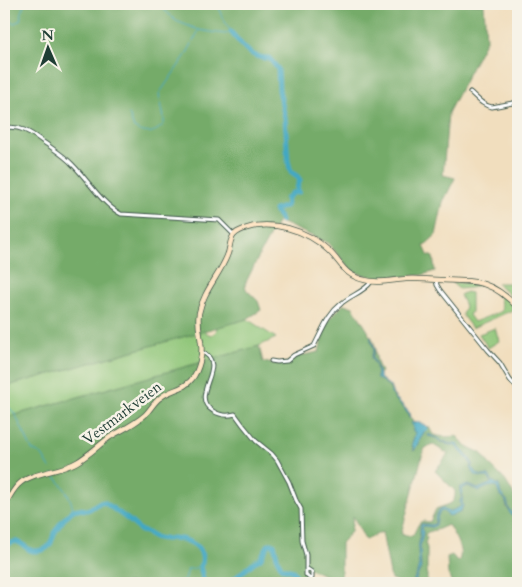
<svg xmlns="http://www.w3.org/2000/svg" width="522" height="587" viewBox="0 0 522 587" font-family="Cardo,serif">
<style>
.green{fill:#90c679;stroke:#588256}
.forest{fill:#74ab69;stroke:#4a744e;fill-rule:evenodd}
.water{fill:#43a8c3;stroke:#31727c}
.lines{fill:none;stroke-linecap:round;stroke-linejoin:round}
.stream{stroke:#43a8c3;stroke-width:1}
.river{stroke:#43a8c3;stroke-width:5}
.street-casing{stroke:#3e5549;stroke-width:5}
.secondary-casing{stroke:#3e5549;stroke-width:6}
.street{stroke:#fff;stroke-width:3}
.secondary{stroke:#fee5c5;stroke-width:4.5}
.labels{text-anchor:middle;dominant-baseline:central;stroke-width:5;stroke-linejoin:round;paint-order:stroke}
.street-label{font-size:15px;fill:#1f3d34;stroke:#f7f3e8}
</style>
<rect width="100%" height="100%" fill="#f7f3e8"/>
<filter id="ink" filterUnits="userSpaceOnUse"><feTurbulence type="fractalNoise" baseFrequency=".02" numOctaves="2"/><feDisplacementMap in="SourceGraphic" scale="10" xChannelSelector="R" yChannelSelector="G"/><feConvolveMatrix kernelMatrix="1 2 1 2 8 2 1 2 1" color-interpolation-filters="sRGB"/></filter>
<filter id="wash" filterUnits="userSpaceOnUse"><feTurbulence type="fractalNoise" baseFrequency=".0096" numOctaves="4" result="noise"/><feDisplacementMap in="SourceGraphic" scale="20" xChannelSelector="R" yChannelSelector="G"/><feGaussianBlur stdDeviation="1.12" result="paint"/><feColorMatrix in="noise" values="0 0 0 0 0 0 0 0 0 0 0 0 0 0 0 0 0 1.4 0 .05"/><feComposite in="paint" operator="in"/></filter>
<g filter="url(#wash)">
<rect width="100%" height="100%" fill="#f1debe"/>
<g class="green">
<path d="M452,283h13l13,2c-6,4 -12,3 -19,4z"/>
<path d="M497,283h21v20z"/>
<path d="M466,292l5,1v19l-2,3 5,7 28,-11 -3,-18 18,15 -45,20 -10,-13 3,-9 -5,-11z"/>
<path d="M247,319l29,19 -17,8 -255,72v-31l199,-56 8,4 5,-3 1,-5z"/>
<path d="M495,328l4,13 -11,7 -9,-14z"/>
</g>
<g class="forest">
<path d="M4,4h480l2,36 -38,73 -5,62 12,3 -12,24 -7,33 -12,11 4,9 5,2 2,14 -13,4 -44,4 -26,-8 -24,-28 -50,-22 -17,31 -16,32 1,5 12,12 3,9 -14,9 -243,68z"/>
<path d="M344,304l9,3 2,3 13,21 1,4 2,1c4,6 4,13 5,20 0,5 3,11 5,16l-2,2 -3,-9 -4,-7 3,-9 -4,-12h-1l4,13 -3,8 5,8 1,12c4,2 10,6 12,10 2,2 2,5 4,8 5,8 14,12 16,22l3,1 2,4v1l-1,-2v10h3l-4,11 1,8 2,-1c2,-7 6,-17 13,-20v-3l1,-1c1,1 2,6 3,7 5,5 20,4 25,3l9,10 15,7 10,13 14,14 13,22v18l-9,-11 -2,-9 -6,-6 -2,-9 -7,-4 -2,-4 -2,-2c-8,2 -12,-1 -17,-8l2,-3c-4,-8 -11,-13 -17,-20l-9,-1v-1h-5l-4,-4 -10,-4v2l8,2 6,5 3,-1 1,2 10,2c4,6 11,11 15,18l-1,4c4,8 10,10 18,9l4,6 -14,6 -9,-4 -10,3 3,8 -2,5 1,5 -1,1 -11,5 -9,-3 -4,6 -1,8 -4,2 -9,-2 -2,2v12l-2,13 1,15 -2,8 -3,6v4h-12l-11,-4 -9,-47 -17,8 -12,-24 -2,16 -10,11v37l-13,-1 -2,4h-2l1,-8 -21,-8v10l2,6h-302v-165l255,-72 4,16 11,2 12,-1 12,-7 21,-4c2,-7 3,-14 5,-21 3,-12 12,-19 20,-27zM432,444l16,10 -13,17 20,20c1,15 -9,13 -19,18l-6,13c-3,0 -5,-1 -7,-1 -6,1 -7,11 -11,15l-11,-2 23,-85z"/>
<path d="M468,486c16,9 13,0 28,0l4,10 5,3 2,9 10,14 1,5v56h-66l-4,-9 -1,-17 5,-2 6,7c7,-10 -3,-25 -8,-34l-2,-3 -9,4 -11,3 -3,3 2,3 -2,5 2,5v35h-11v-4l5,-11 -1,-20 3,-15 -1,-6 2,-1 8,1c4,-6 5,-10 8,-16h4l3,4 5,-1 9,-3 2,-5 -1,-6 1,-2 -1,-9z"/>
</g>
<g class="water">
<path d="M370,337h1l4,12 -3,8 4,8 4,13 10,8 3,9 16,17 1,6 5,5 2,-1 8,3 3,2v3l-4,2 -10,19 -2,-8 4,-11h-3v-6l-2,-3 2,-1 1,2v-1l-2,-4 -3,-1c-2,-10 -11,-14 -16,-22 -5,-6 0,-1 -3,-8 -3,-4 -9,-8 -13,-9l-1,-13 -5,-8 3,-9z"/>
<path d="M428,434l10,4 4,4 3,-1 2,2 10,1c5,7 12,12 16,20l-2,3 7,7 4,2 6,-1 2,2 2,4 7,4 2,9 6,6 2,9 9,11v7l-1,-5 -8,-10 -4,-13 -5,-3 -4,-10 -8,1 -9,4 -11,-5 -6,3 1,9 -1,2 1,6 -2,5 -11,5c-4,-1 -5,-5 -9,-5l-3,4 -2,10 -4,2 -8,-1 -2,1 1,6 -3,15 1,20 -5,11v4h-2v-4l3,-6 2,-8 -1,-15 2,-13v-5l1,-8 10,1 4,-1 1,-9 5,-7 8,4 11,-5 1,-1 -1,-5 2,-5 -2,-4v-5l9,-2 9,4 14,-6 -4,-6c-8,1 -14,-1 -18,-9l1,-4c-4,-7 -11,-12 -15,-18l-10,-2 -1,-2 -3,1 -6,-5 -8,-2z"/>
</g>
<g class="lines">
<g class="stream">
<path d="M158,4l18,17 23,9 12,2 14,2 6,-2 -10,-17 -2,-11"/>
<path d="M4,15l6,6 5,2 5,-3 4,-16"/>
<path d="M129,114l5,14c13,7 20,6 30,-4v-6l-5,-24 27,-39 13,-25"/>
<path d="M4,404l4,2 7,8 17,36 10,5 8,13"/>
<path d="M53,474c9,11 18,21 20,36"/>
<path d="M19,583l11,-3"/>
<path d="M178,583l7,-3 3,-11h4l8,-3"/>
</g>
<g class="river">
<path d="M231,32c11,13 19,27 38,26l9,11 1,21 6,28 3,43 3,11 6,4 3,4 -3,8 2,4 -7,1 -6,6 1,4 -1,3 -11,4c1,5 5,6 6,11"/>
<path d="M4,546c4,-1 9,-6 14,-4 10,4 9,12 25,8 9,-3 8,-10 12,-18 4,-7 11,-16 17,-21 5,-4 10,-1 15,-1 5,-1 6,-4 10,-6 2,-1 5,-1 7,-2l26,19 11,10 5,1c5,4 12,7 19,7 2,1 5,-1 8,-1 15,1 32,8 29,25l-2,3 4,17"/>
<path d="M230,583l24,-21 6,-3 9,-15h5l4,17 4,7 11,3 7,12"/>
</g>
</g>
</g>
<g filter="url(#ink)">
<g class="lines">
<defs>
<g id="street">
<path d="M470,92c7,6 13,14 22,15l26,-5"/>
<path d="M4,128c15,-3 26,4 38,13 11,8 22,14 31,24 15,15 29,39 48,49l98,6 15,15"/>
<path d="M436,280l1,5 3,5 48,60 12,13 10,17 8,9"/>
<path d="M202,352c28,13 -15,44 11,59 8,5 15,5 22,3l8,11 13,16 16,13 5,6 12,22 7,18 5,9 1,32 4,14v20l3,3 2,1 1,-1v-6l-6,-4"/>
<path d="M271,361l6,1 10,-1 7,-6 20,-9c9,-17 13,-31 28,-43 9,-8 22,-11 29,-21"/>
</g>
<path id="secondary" d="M4,507c4,-7 8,-16 14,-22 12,-13 43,-13 59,-23 12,-7 22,-17 33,-25 12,-7 25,-13 35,-22 6,-6 9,-13 15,-17 10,-9 24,-8 32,-19 7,-9 11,-25 9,-36 -1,-10 -4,-19 -2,-30 4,-21 20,-37 28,-57 3,-6 2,-12 5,-18 2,-5 7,-7 12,-9 27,-10 63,1 84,21 14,13 15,25 37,30 13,4 27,0 41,-1 11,-1 23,1 34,1 36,1 52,0 78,28"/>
</defs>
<use href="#street" class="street-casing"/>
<use href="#secondary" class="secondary-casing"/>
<use href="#street" class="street"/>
<use href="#secondary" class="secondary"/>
</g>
</g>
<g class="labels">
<g class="street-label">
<text transform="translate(122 413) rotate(-37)">Vestmarkveien</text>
</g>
</g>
<rect width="522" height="587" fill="none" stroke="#f7f3e8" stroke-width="20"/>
<g transform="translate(48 48) rotate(358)" stroke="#f7f3e8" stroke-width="4" paint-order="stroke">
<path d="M0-4L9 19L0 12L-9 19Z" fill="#1f3d34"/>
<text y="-8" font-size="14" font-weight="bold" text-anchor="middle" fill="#1f3d34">N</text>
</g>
</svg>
